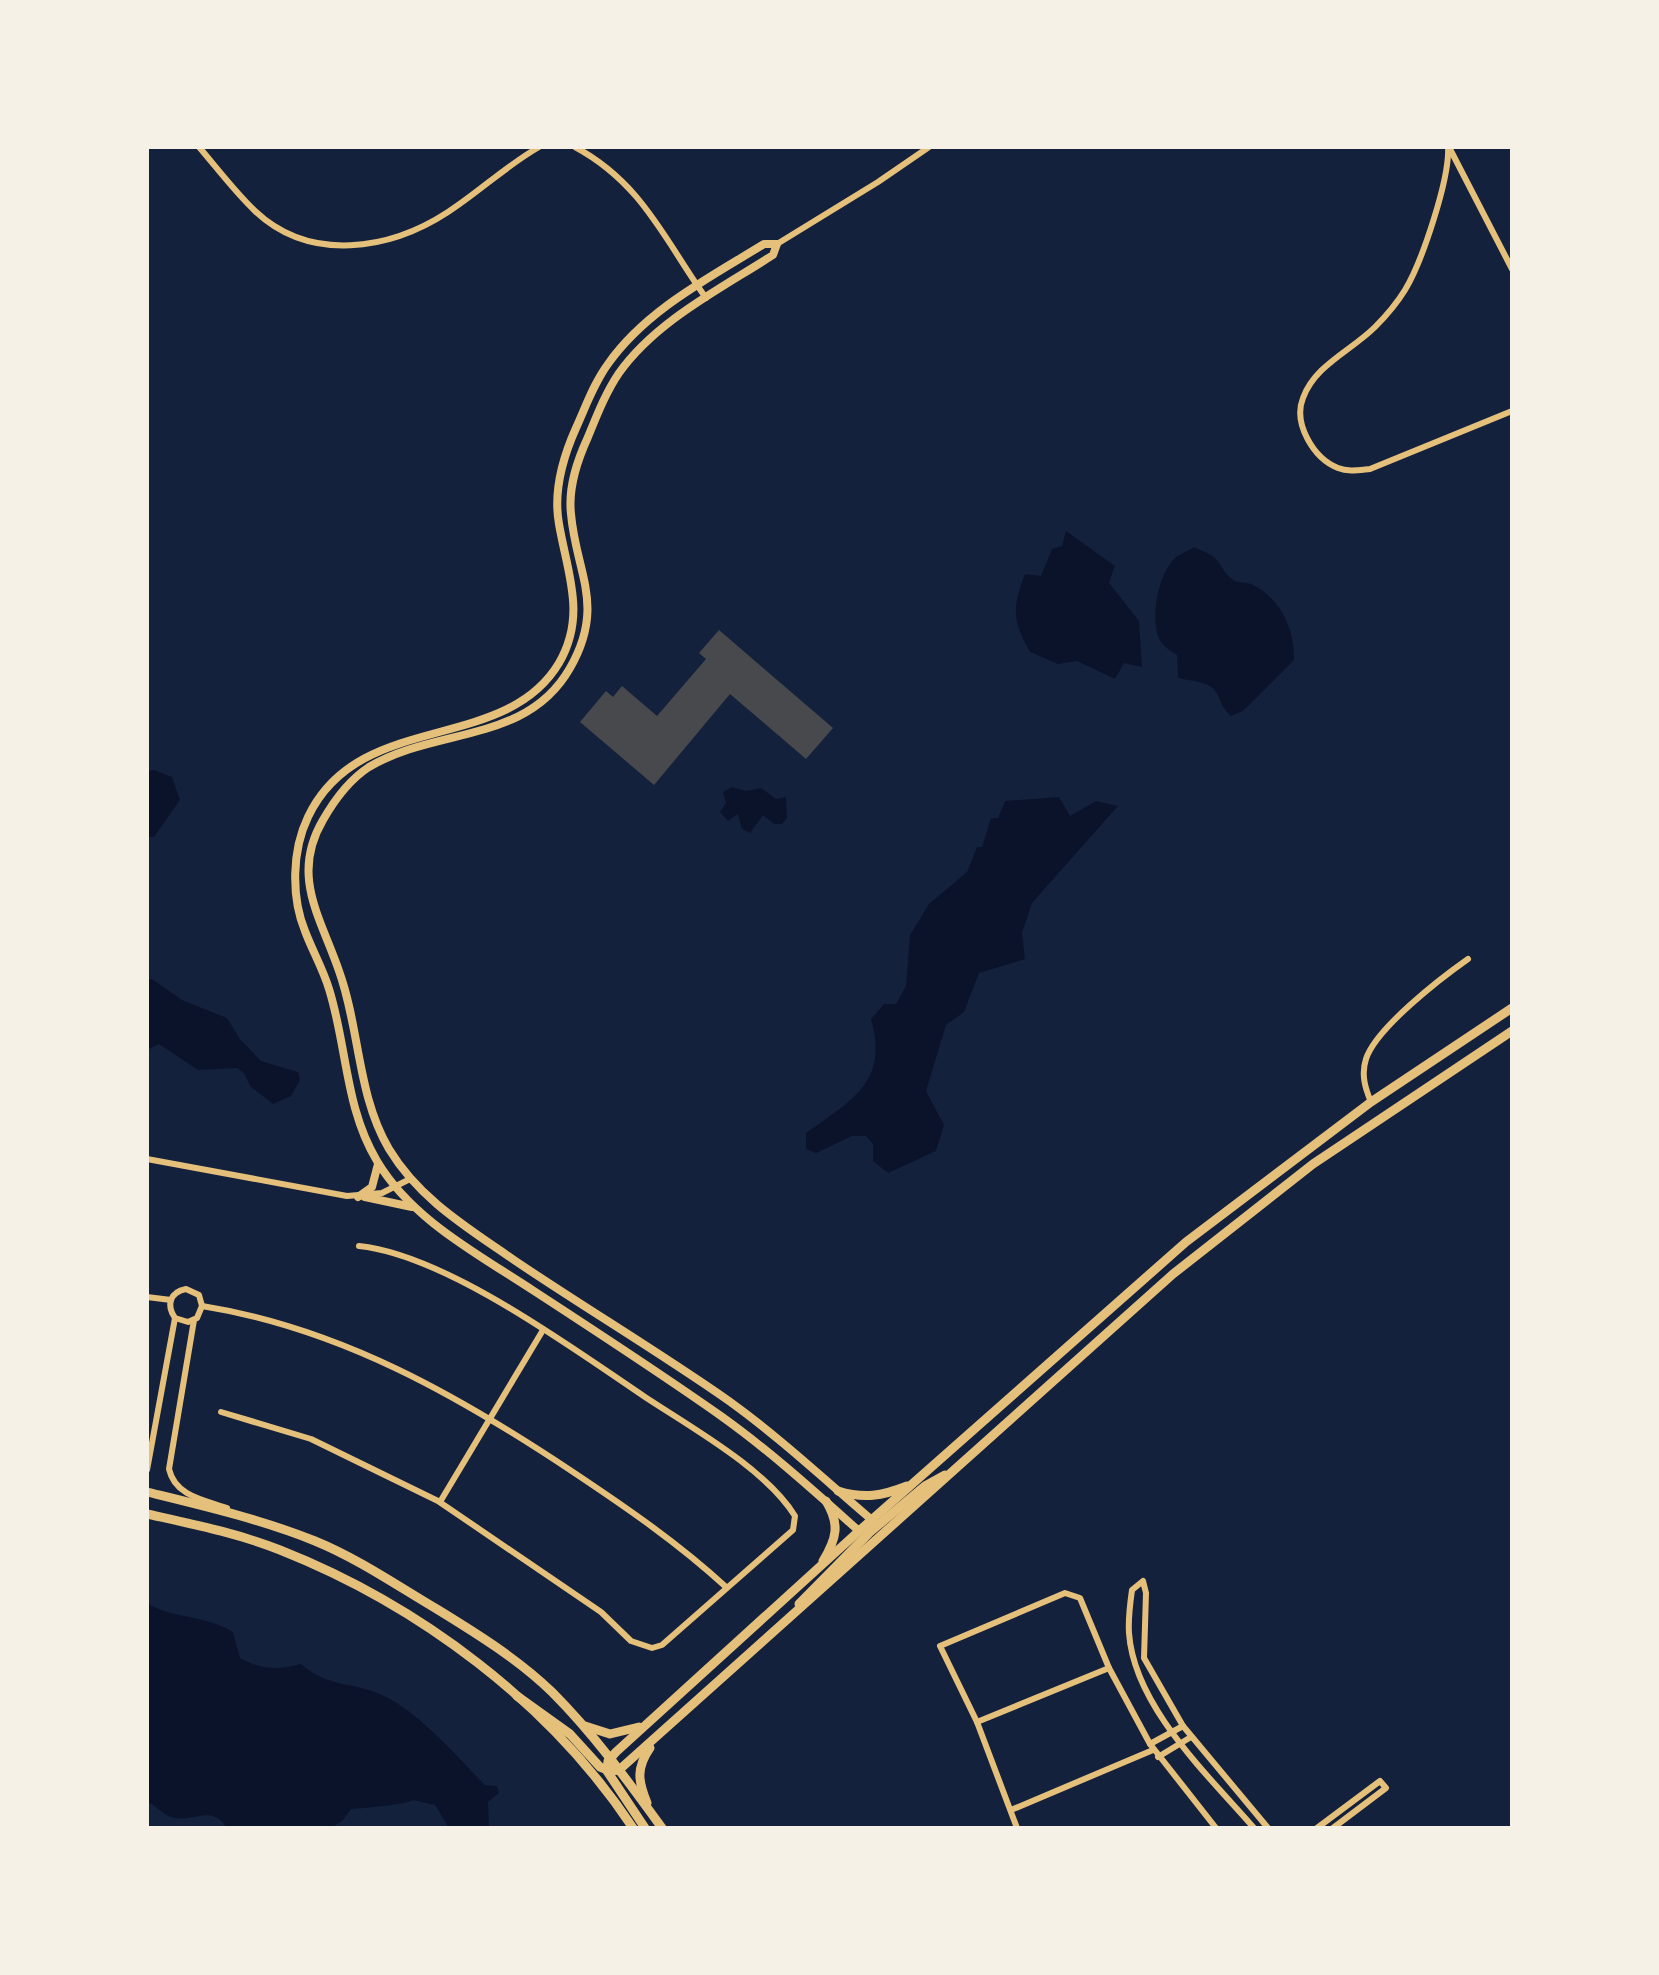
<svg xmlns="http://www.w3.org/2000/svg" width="1659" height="1975" viewBox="0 0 1659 1975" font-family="Poppins,sans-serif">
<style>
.water{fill:#0b132b}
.building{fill:#48494c}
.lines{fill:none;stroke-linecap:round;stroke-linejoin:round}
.minor{stroke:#e5c07b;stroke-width:6}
.tertiary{stroke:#e5c07b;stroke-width:8}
.secondary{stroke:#e5c07b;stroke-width:9}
</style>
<rect width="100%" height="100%" fill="#14213d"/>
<g class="water">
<path d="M1066,531l49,35 -6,17 30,38 3,46 -18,-4 -9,16 -38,-18 -19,3 -28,-12c-18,-32 -18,-44 -5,-78l16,2 11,-27 10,-3z"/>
<path d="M1194,547c6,3 15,6 20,10 8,7 9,17 21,24 5,2 10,1 16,3 29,13 44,45 43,76l-51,51 -12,5c-12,-12 -8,-12 -15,-24 -6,-11 -27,-11 -38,-14l-1,-23c-8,-5 -16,-10 -19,-19 -7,-22 0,-61 17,-78 5,-4 13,-7 19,-11z"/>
<path d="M154,770l18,7 8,23 -26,37h-7v-66z"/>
<path d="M732,787l14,4 15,-3 15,11 10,-2 1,21 -5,6h-8l-11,-9 -13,18 -8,-4 -4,-15 -10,7 -8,-9 6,-9 -3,-11z"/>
<path d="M1059,797l11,19 26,-15 22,5 -86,97 -10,30 3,26 -46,14 -15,39 -18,13 -20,66 18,34 -8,26 -48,22 -15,-12v-17l-7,-8h-14l-36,17 -10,-4v-16c46,-33 83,-51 65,-114l13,-15h12l10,-18 4,-51 19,-31 38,-32 10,-25h5l9,-29h7l7,-17z"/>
<path d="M152,979l30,21 45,18 13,21 21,22 37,11 2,8 -9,16 -18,8 -23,-18 -6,-13 -7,-5 -39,2 -39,-26 -12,6v-70z"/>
<path d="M147,1603c24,16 57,11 86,29l7,26c22,12 37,12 61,6 28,24 48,17 79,30 41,19 74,60 105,91l12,1 2,7 -11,9 1,26h-40l-14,-23 -22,-5c-8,5 -49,8 -62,9l-9,12 -11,7h-104c-16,-24 -32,-6 -52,-10 -13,-2 -19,-14 -28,-16z"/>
</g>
<path class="building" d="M719,630l114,98 -27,31 -76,-65 -76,91 -74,-63 26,-31 7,6 9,-11 35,30 49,-57 -7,-6z"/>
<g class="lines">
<g class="minor">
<path d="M199,147c18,21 36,45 56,64 55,52 135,39 193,1 31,-20 59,-47 91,-65"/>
<path d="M575,147c67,36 89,92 131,151"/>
<path d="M1448,147c2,31 -26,115 -43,143 -8,13 -19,26 -30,37 -24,24 -60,38 -72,71 -10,25 10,60 35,70 10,4 21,2 32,1l142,-58"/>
<path d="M1450,149l62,120"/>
<path d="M777,244l101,-62 51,-35"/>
<path d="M1371,1102c-6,-14 -10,-28 -5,-43 10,-31 75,-81 102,-100"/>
<path d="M147,1159l200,37 35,-3 28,-14"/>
<path d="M147,1297l24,3"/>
<path d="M202,1306c138,22 257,90 371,166 54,36 105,71 153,115"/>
<path d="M194,1320l-25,149c6,27 35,31 58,39"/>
<path d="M221,1412l90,27 127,62 163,111 30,29 21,7 10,-3 131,-115 2,-14c-29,-47 -103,-88 -150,-119 -73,-49 -199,-142 -286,-151"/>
<path d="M147,1470l28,-152c-9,-13 -5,-26 11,-29l13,6 3,11 -5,12 -9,4 -13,-4"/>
<path d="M440,1502l103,-172"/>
<path d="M977,1722l132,-54"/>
<path d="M1150,1744l33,-18"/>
<path d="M1158,1757l33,-20"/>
<path d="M1011,1810l142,-60"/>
<path d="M1017,1828l-40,-106 -37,-76 125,-53 15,5 29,70 41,76 66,84"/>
<path d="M1254,1828c-46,-53 -120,-122 -125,-195 -1,-14 1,-29 3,-43l11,-9 3,12 -2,65 39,68 85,102"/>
<path d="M1317,1828l63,-47 6,7 -53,40"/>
</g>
<g class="tertiary">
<path d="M358,1197l14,-10 6,-23"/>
<path d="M365,1197l47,10"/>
<path d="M859,1531c-45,-40 -89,-80 -138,-115 -61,-43 -124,-84 -187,-125 -56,-37 -122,-71 -157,-130 -32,-53 -30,-115 -48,-172 -6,-20 -17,-39 -24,-58 -14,-34 -13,-81 3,-114 51,-108 196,-62 251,-154 28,-48 8,-91 0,-139 -6,-33 4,-67 17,-96 10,-22 18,-45 32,-64 38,-54 101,-86 156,-120h13l-4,11c-53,34 -117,66 -154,118 -13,19 -22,42 -31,64 -11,24 -20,50 -17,77 5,59 35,91 -1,154 -43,76 -134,59 -201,99 -20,13 -34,32 -46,53 -33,56 -2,98 16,151 21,58 18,124 50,178 30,50 79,79 125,111 71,48 145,92 215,141 50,36 96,79 143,119"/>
</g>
<g class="secondary">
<path d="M838,1491c26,8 44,5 69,-5"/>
<path d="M147,1492c57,14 113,27 168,49 44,18 84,46 125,70 39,24 79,49 112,81 41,41 76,89 110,136"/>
<path d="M147,1514c45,10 90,19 133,36 139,55 270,153 353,278"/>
<path d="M823,1561c14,-23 17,-37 3,-60"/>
<path d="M799,1604l71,-72 55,-46 20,-11"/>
<path d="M517,1696l53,38 30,33 10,4 9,-1 554,-496 140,-110 199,-133"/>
<path d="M585,1726l25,8 29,-7"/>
<path d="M647,1803c-9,-22 -11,-35 3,-55"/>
<path d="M645,1828l-38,-57 1,-10 8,-9 243,-221 327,-289 185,-140 141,-94"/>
</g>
</g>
<rect width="1659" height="1975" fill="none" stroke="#f6f1e7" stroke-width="298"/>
</svg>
